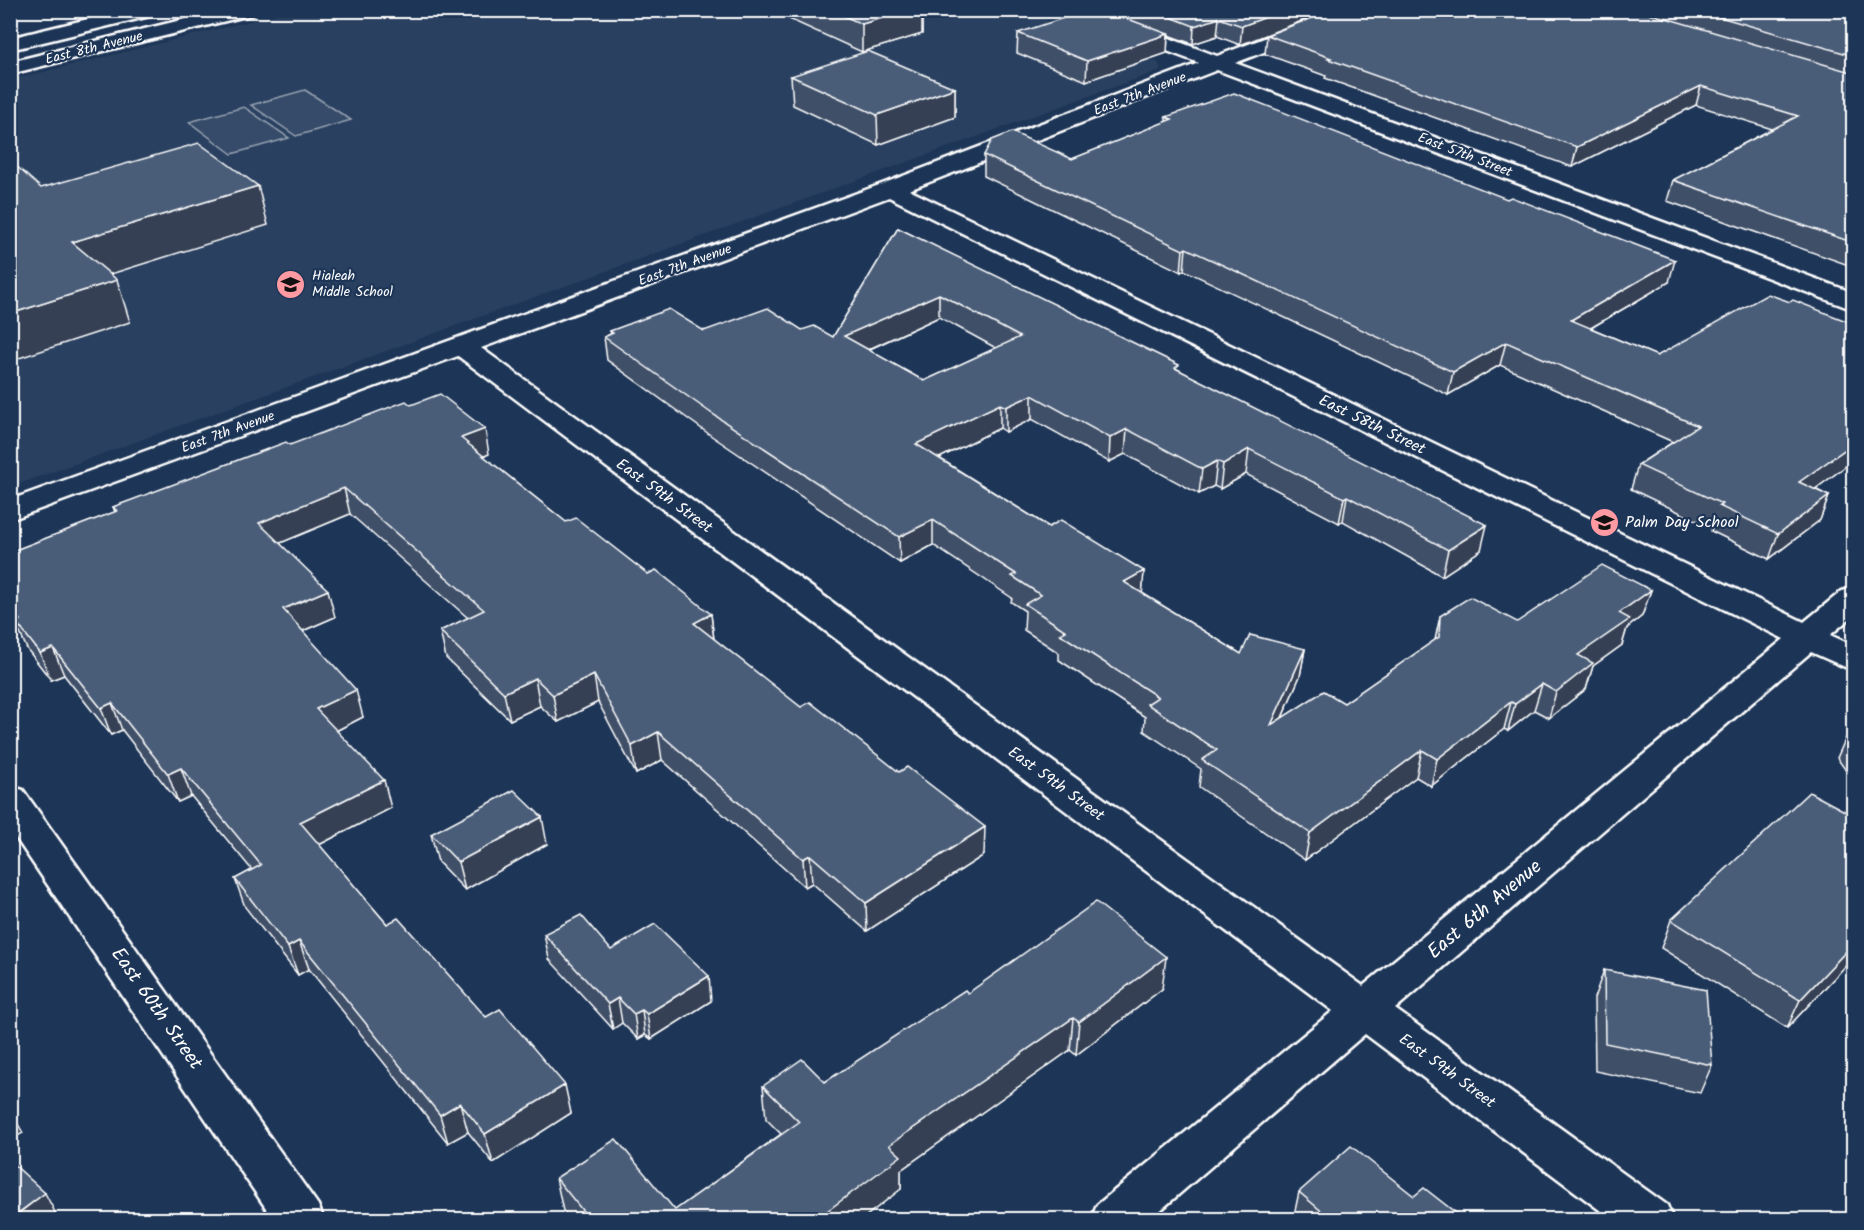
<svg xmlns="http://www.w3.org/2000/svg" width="1864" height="1230" viewBox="0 0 1864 1230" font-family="Kalam,sans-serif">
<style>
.built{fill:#2a4161}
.green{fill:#364b69;stroke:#9aa5b4;stroke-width:1.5}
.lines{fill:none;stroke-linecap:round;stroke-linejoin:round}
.minor-casing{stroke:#fff;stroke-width:5}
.major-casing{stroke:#fff;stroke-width:5}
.minor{fill:#1d3557;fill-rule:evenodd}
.major{fill:#1d3557;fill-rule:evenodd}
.wall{fill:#405068;stroke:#fff;stroke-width:1.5;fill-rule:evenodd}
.shaded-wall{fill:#344155;stroke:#fff;stroke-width:1.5}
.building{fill:#4a5d79;stroke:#fff;stroke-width:1.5;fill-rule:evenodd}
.labels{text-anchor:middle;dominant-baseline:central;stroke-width:4.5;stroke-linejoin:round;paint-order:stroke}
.far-street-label{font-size:14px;fill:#fff;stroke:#1d3557}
.far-poi-label{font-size:14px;fill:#fff;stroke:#1d3557;text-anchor:start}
.street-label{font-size:16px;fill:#fff;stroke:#1d3557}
.poi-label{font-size:16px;fill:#fff;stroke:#1d3557;text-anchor:start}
.near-street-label{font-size:20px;fill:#fff;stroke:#1d3557}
</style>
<rect width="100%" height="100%" fill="#1d3557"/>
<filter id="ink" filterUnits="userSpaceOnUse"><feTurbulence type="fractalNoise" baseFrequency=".0167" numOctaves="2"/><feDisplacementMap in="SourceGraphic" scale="12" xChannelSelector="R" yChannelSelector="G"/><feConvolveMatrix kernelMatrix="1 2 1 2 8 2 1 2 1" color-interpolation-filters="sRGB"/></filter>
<g filter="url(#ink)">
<path class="built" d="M294,10l727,1 137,51 3,8 -1150,417v-407z"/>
<g class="green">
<path d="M305,90l46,30 -55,16 -45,-31z"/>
<path d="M244,107l45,31 -57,16 -43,-32z"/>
</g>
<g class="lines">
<defs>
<g id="minor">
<path d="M1066,10h28l123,46 121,-46h27l-2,4 -128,49 619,230v17l-637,-240 -308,120 895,432 38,-31 12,-3v27l-24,20 24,11v25l-43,-19 -416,357 272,196 6,15h-60l-248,-186 -216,186h-58l6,-15 236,-194 -875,-655 -448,164v-20l872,-316 317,-121 -131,-49zM889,197l895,442 -421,347 -882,-638z"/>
<path d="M10,786l13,4 295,415 6,15h-50l-264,-391z"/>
</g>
<g id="major">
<path d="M125,10h35l-2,4 -148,36v-12z"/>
<path d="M222,10h34l-2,4 -244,60v-12z"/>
</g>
</defs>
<use href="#minor" class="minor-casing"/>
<use href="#major" class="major-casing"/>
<use href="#minor" class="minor"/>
<use href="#major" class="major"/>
</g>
<g class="wall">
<path d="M777,10h145v24l-60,18 -84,-38z"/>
<path d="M1122,10h208l-90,35 -23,-9 -24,8 -25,-9 -1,18 -81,28 -69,-28 1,-20 104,-16z"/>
<path d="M1333,10h521v257l-187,-66 6,-21 99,-51 -76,-24 -124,62 -247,-89 1,-2 -61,-22 2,-19z"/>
<path d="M791,76l164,12v29l-77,28 -85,-40z"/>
<path d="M1166,117l503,165 -78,46 66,28 133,-54 64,22v136l-39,29 14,7 -9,24 -51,39 -58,-28 1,-3 -81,-39 7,-24 35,-23 -173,-77 -52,30 -264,-125 -3,2 -197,-96v-21l88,4 94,-37z"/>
<path d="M898,228l281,142 302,180 -39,26 -99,-55 -4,2 -93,-49 -26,15 -6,-3 -15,8 -74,-40 -16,8 -77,-43 -26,13 -6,-4 -61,30 110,69 95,44 -2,22 99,61 64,-5 -5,27 -18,42 62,-15 91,-63 5,-24 77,6 134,-32 -9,26 -15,12 -5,17 -29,21 -7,23 -37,29 -15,-8 -26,21 -4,-2 -73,57 -15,-9 -111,83 -106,-73 2,-18 -57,-38 1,-14 -86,-57v-7l-35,-23 1,-19 -14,-9 1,-4 -79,-53 -33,18 -187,-126 -106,-77 -3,-23 7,-3 -1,-3 192,-1 31,7zM939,317l57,31 -72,33 -56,-31z"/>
<path d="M290,445l199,9 -6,2 83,66 145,92 3,25 270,216 -117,76 -55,-48 -7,4 -143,-127 -26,14 -38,-72 -40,20 -18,-16 -30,14 -64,-62 -6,-27 28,-13 -118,-104 -70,29 55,74 -32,14 60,86 -27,14 55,77 -72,37 68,79 184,189 -78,50 -25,-31 -20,11 -139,-174 -11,6 -53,-68 -10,-28 17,-9 -61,-74 -13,6 -56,-72 -11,5 -47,-60 -13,5 -24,-31 -7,-16 -10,-13v-68l105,-40 -2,-5z"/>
<path d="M1854,730v52l-17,-24 12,-27z"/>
<path d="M1854,817v140l-67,71 -126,-80 10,-28z"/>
<path d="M431,834l116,10 -82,46 -27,-28z"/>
<path d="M544,934l67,16 100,51 -60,38 -6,-4 -7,4 -16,-16 -9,6 -64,-70z"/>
<path d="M1604,970l108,95 -12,28 -105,-22 -1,-73z"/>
<path d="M1162,989l-86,66 -6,-5 -169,120v19l-40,31h-291l-7,-9 -7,-33 119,32 106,-76 -15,-15 -3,-33 62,-4 143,-89z"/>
<path d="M1299,1192l115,4 51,24h-172z"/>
</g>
<g class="shaded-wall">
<path d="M909,10h13v24l-60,18v-28z"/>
<path d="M1285,10h45l-90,35 2,-19z"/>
<path d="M1219,18l-2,18 -24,8 1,-18z"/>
<path d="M1168,34l-1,19 -81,28 1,-20z"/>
<path d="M1701,86l-5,19 -124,62 5,-20z"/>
<path d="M955,88v29l-77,28 -1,-30z"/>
<path d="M258,186l10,39 -183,57 -13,-40z"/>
<path d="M1186,248l-2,22 -3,2 2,-22z"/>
<path d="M1675,260l-6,22 -104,61 6,-23z"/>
<path d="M117,280l13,42 -120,39v-47z"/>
<path d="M939,294v23l-94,43 -1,-24z"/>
<path d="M1506,342l-6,23 -52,30 5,-23z"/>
<path d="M1032,395v24l-26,13v-25z"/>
<path d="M1000,404v24l-83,41 -1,-25z"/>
<path d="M485,429l4,25 -23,10 -5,-26z"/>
<path d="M1127,429l-2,25 -16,8 1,-24z"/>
<path d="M1854,443v17l-63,47 8,-25z"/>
<path d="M1249,449l-3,25 -26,15 3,-25z"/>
<path d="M1217,461l-3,25 -15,8 3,-25z"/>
<path d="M344,488l6,26 -84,35 -7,-26z"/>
<path d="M1347,496l-4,25 -4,2 5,-25z"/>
<path d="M1829,496l-9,24 -51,39 9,-25z"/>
<path d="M933,520v25l-33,18 -1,-26z"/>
<path d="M1487,525l-6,25 -39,26 6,-26z"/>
<path d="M1144,571l-2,26 -18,-15z"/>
<path d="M328,590l7,27 -44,19 -8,-27z"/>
<path d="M1651,590l-9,26 -15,12 -5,17 -29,21 -7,23 -37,29 7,-26 22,-37 41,-42z"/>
<path d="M711,614l3,27 -20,-18z"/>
<path d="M53,648l11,27 -13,5 -11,-27z"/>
<path d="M1305,649l-5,27 -33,76 4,-27z"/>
<path d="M594,675l4,27 -40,20 -5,-27z"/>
<path d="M535,678l5,28 -30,14 -6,-27z"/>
<path d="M1542,684l-8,26 -26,21 7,-27z"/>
<path d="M356,690l7,27 -39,20 -8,-28z"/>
<path d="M1511,702l-7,27 -73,57 6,-27z"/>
<path d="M112,703l10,27 -11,5 -10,-27z"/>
<path d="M658,732l4,28 -26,14 -4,-28z"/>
<path d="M1422,750l-6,27 -111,83 5,-27z"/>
<path d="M181,768l10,28 -13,6 -10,-28z"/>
<path d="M384,780l7,28 -82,42 -9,-28z"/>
<path d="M542,817l5,27 -82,46 -7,-28z"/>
<path d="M985,827l-1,28 -117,76 -1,-28z"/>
<path d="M810,855l2,28 -7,4 -2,-28z"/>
<path d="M299,941l10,28 -11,6 -10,-28z"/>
<path d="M1854,943v14l-67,71 13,-28z"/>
<path d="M1166,957l-4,32 -86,66 3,-33z"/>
<path d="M709,976l2,25 -60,38 -4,-25z"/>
<path d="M618,998l4,25 -9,6 -5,-25z"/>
<path d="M642,1010l3,25 -7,4 -4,-25z"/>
<path d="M1073,1018l-3,32 -169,120v19l-40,31h-46l74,-75z"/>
<path d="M565,1085l6,28 -78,50 -8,-29z"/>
<path d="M460,1103l8,29 -20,11 -8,-28z"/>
<path d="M10,1110l13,23 -13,7z"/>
<path d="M45,1193l14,27h-49z"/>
</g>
<g class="building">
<path d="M830,10h79l-47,14z"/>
<path d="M1088,10h16l64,24 -81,27 -69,-28z"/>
<path d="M1152,10h133l-43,16 -23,-8 -25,8z"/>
<path d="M1333,10h305l216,63v170l-181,-63 125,-64 -97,-30 -124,61 -249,-88 3,-1 -64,-23z"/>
<path d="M1696,10h158v46z"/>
<path d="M868,51l87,37 -78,27 -86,-39z"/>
<path d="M1234,93l273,106 4,-2 164,63 -104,60 86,36 111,-62 22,8 3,-2 61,24v119l-55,39 30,14 -51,38 -59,-28 3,-2 -84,-39 60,-39 -192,-84 -53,30 -267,-124 -3,2 -199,-95 8,-15 20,-8 60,27 100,-40 -6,-2z"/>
<path d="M199,143l59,43 -186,56 45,38 -107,34v-149l4,-1 27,24z"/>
<path d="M898,228l281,137 -4,3 312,157 -39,25 -101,-54 -3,2 -95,-49 -26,15 -6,-3 -15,8 -75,-40 -17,9 -78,-43 -26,12 -6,-3 -84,40 133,83 12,-7 83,51 -20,11 117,72 9,-19 55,14 -34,76 53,-34 20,12 95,-66 1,-21 30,-19 47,25 85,-57 49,25 -32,23 11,6 -52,36 15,8 -37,29 -14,-8 -27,20 -4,-2 -74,57 -15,-9 -112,83 -108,-73 15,-10 -70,-46 11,-7 -98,-63 6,-3 -41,-27 16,-9 -29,-19 4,-2 -83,-54 -34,17 -188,-124 -107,-76 9,-4 -3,-2 59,-22 35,22 64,-23 34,22 12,-4 19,11zM939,294l81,43 -96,44 -80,-45z"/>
<path d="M440,394l45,35 -24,9 105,84 10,-4 72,56 8,-4 55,44 -17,9 107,84 9,-5 89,70 8,-5 78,60 -119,76 -56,-48 -7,4 -145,-127 -26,14 -38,-71 -41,20 -18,-17 -31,15 -64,-62 44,-21 -140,-122 -85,35 69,67 -45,19 73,81 -40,19 68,71 -84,42 87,102 11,-6 88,99 14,-8 65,76 -80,49 -25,-31 -20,12 -141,-174 -11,6 -53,-68 26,-14 -80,-97 -13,6 -56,-71 -11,5 -48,-60 -13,5 -24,-31 4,-2 -10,-13v-55l107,-41 -4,-4 173,-65 4,3 116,-44 5,4z"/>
<path d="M1854,730v7l-5,-6z"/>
<path d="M514,790l28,27 -84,45 -27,-28z"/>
<path d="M1809,792l45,24v127l-54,57 -129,-80z"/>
<path d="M1096,902l70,55 -87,65 -6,-4 -184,127 12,11 -86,64h-225l-34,-42 60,-39 59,71 124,-88 -36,-36 39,-27 23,23 140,-92 3,3z"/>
<path d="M581,915l30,35 44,-26 54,52 -62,38 -5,-4 -8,4 -16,-16 -10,6 -64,-70z"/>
<path d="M1604,970l102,20 6,75 -107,-22z"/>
<path d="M1351,1146l63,50 10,-8 41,32h-133l-33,-28z"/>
<path d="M10,1161l35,32 -35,26z"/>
</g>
</g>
<defs>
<symbol id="school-disc" viewBox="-11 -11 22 22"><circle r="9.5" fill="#ff9aa2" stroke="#1d3557"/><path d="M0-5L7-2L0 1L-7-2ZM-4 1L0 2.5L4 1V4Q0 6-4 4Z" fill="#111"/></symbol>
</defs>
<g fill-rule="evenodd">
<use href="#school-disc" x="274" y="268" width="33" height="33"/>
<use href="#school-disc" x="1588" y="506" width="33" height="33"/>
</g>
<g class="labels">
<g class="far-street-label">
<text transform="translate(94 48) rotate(-14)">East 8th Avenue</text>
<text transform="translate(1140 94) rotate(-21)">East 7th Avenue</text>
<text transform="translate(1465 155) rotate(21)">East 57th Street</text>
<text transform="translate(685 265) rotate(-20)">East 7th Avenue</text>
<text transform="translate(228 432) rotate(-20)">East 7th Avenue</text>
</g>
<g class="far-poi-label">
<text x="312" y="276">Hialeah<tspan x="312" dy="16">Middle School</tspan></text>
</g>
<g class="street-label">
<text transform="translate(1372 425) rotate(26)">East 58th Street</text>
<text transform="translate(664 496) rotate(36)">East 59th Street</text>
<text transform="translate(1056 784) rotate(36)">East 59th Street</text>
<text transform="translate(1447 1071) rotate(36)">East 59th Street</text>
</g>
<g class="poi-label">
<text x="1625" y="522">Palm Day School</text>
</g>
<g class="near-street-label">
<text transform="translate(1485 910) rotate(-40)">East 6th Avenue</text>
<text transform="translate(156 1009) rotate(55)">East 60th Street</text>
</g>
</g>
<rect width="1864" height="1230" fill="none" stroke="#1d3557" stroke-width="36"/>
<rect x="18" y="18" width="1828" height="1194" fill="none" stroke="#fff" stroke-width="2" filter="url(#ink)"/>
</svg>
